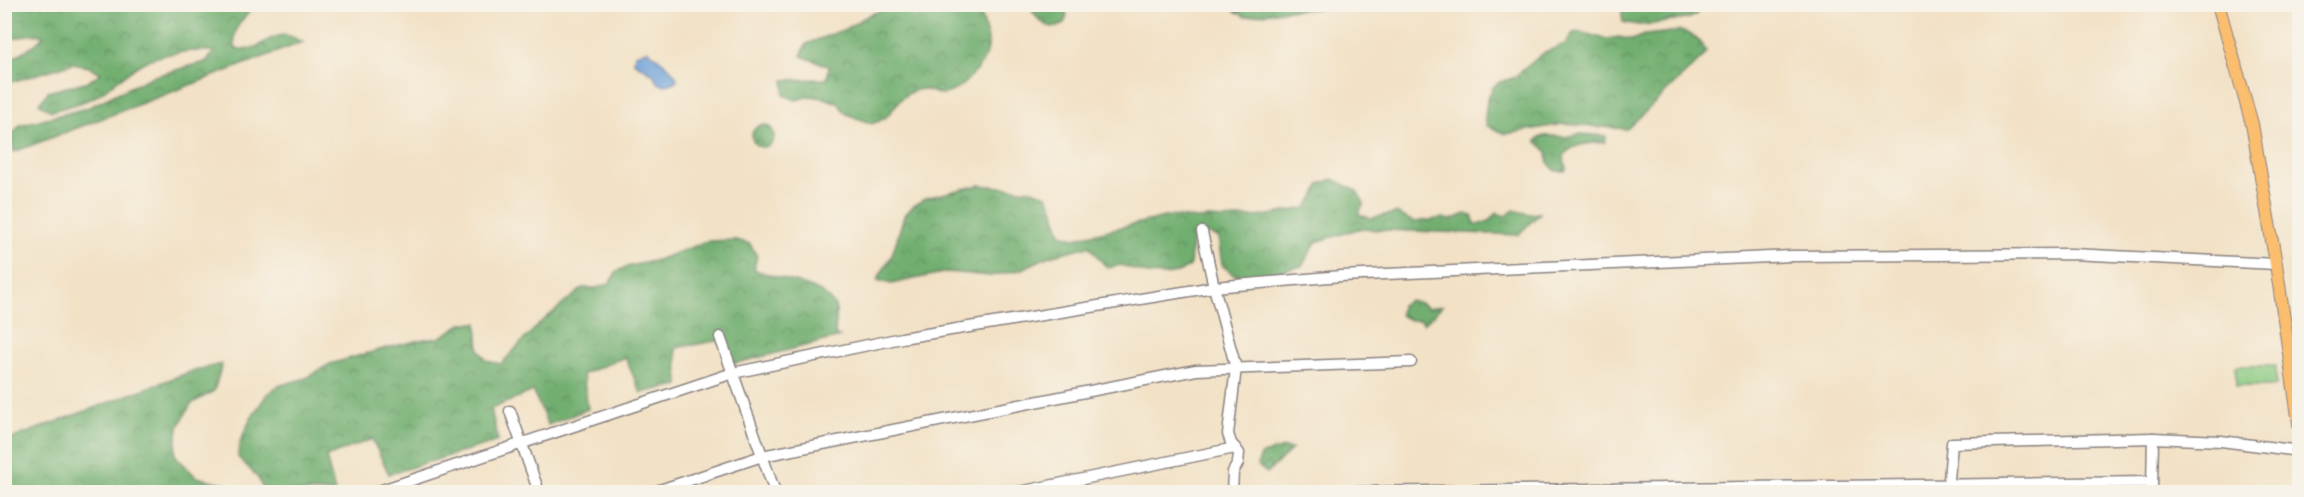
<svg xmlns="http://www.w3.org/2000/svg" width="2304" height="497" viewBox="0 0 2304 497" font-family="'Gochi Hand',sans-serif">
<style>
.grass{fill:#8cca81;stroke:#57765e;stroke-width:1.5}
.forest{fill:url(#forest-crowns);stroke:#4a6855;stroke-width:1.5}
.water{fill:#6ca0d8;stroke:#47618a;stroke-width:1.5}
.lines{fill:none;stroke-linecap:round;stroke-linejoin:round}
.minor-casing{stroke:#8a8280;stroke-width:13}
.major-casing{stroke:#8a8280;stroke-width:14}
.minor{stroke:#fff;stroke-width:10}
.major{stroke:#fbbd6e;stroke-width:12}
</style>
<defs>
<pattern id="forest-crowns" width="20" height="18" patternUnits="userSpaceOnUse" patternTransform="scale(1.5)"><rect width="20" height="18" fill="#71ae6f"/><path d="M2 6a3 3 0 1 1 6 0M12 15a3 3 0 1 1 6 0" fill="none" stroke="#5c8d5c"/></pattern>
</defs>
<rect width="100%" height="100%" fill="#f7f3e8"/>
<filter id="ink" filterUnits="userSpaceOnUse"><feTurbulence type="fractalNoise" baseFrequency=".0167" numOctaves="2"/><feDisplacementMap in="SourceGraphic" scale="12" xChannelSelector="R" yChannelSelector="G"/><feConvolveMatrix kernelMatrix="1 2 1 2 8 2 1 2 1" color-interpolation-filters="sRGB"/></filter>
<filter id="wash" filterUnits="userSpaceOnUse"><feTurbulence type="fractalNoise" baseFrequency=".008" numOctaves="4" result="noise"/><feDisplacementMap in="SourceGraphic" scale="24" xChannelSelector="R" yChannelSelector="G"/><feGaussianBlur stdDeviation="1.35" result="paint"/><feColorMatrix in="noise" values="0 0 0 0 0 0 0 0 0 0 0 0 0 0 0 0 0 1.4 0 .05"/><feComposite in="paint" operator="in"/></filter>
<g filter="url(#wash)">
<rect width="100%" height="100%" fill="#f2e1c5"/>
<rect class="grass" x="2236" y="366" width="40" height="20"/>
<g class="forest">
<path d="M898,4l81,1c2,13 10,28 9,41 0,16 -29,48 -46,48 -12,0 -16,-9 -31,-2 -13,6 -16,17 -26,26 -4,3 -9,4 -13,6l-26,-10 -8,-11 -14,-5 -14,-2 -14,4 -12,-5v-15l43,-1 2,-13 -28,-10 5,-12 39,-15 24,-14z"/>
<path d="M1247,4h107v1l-25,4 -43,1 -41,7 -13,-8z"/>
<path d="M233,5h4l12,8c-12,11 -16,19 -14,35 24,6 29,-12 50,-13 5,0 13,5 18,7l-289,110 -3,-16 9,-11 67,-17 64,-31 54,-15 10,-10c-17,-4 -57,2 -73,11 -16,10 -30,23 -46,33 -14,8 -30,11 -45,15l-12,-8 9,-11 41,-11 12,-8 -12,-6 -15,-4 -69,21v-21l29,-18 10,-9 -13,-2 -26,7v-36z"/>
<path d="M1030,5h35c9,30 -25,29 -35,0z"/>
<path d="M1621,5h65l9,3 2,6 -7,4 -37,6 -15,1 -15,-3z"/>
<path d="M1680,31c12,2 20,9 26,20l-3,6 -76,72 -64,-5 -57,10 -19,-8 -2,-7 2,-20 7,-13 6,-4 13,-4 32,-26 20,-8 8,-11 6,-1 27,7 13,-2 13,3 13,-5z"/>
<circle cx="763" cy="136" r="11"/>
<path d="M1580,134l26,2 -1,6c-15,2 -34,1 -42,15l4,11 -2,3h-10l-7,-9 -1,-11 -11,-10c8,-9 18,-4 29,-4 5,-1 10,-3 15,-3z"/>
<path d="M1333,179l24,12 7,12 -6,12 13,3 25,-5 18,9 30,-4 6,2 16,-6 6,2 4,9 13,-4 7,-8 10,3 8,-6 15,4 11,-1 -22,22 -160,-6 -42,13 -14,24 -55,12 -14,-4 -11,-9 -4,-28 -13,-4 -13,7 -2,26 -12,7 -14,2 -16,-1 -27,-9 -14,3 -18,-22 -40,10 -29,14 -29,6 -44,-4 -56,12 -14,-4 15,-25 12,-39 9,-10 13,-8 53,-13 53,5 15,5 6,13 8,26 14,4 94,-22 28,3 13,-1 14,1 40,-3 42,-8 8,-11 6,-13z"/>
<path d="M736,240l14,4 7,12 -3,13c21,11 71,14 81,38 3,7 0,20 0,28l5,2 -107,27 -12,-24 -45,8 3,37 -38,8 -16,-36 -42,17 5,35 -40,16 -15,-34 -42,18 7,32 -109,33 -17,-35 -46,18 9,35h-71l-6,-14 -20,-21 2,-15 11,-24 16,-24 11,-8 28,-8 24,-14 56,-16 39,-9 14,-1 24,-15h14l2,27 8,11 14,3 39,-41 43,-35h13l13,-4 8,-13 13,-5 27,-6 51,-19z"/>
<path d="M1410,300l10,3 8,5 14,-2 -18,18 -3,-4h-11l-10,-5 1,-10z"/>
<path d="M222,364l-8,27 -23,13 -13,24 -3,27 21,22 27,6 7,9h-225v-51l190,-71z"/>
<path d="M1284,448l8,1 -25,24 -10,-8 5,-11z"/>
</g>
<path class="water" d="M648,50l21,17 7,9 1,4c-5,5 -13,6 -19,3l-5,-9 -19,-12 1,-8z"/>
</g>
<g filter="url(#ink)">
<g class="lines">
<defs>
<g id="minor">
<path d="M1202,232l12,55 22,81 -8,66 3,9 8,10 -1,10 -5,9 -1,20"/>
<path d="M720,337l55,155"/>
<path d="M510,411l29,81"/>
<path d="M2152,488l1,-50"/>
<path d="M376,492l357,-119 169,-35 312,-51 127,-11 450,-20 281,-2 204,10"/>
<path d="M654,492l108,-36 434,-86 215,-8"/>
<path d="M1019,492l216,-44"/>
<path d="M1357,492l795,-10"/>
<path d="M1948,492l4,-49 201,-5 68,3 79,10"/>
</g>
<path id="major" d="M2218,4l34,120 24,140 24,166"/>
</defs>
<use href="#minor" class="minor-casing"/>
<use href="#major" class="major-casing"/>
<use href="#minor" class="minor"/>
<use href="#major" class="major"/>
</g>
</g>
<rect width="2304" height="497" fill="none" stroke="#f7f3e8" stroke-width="24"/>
</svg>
